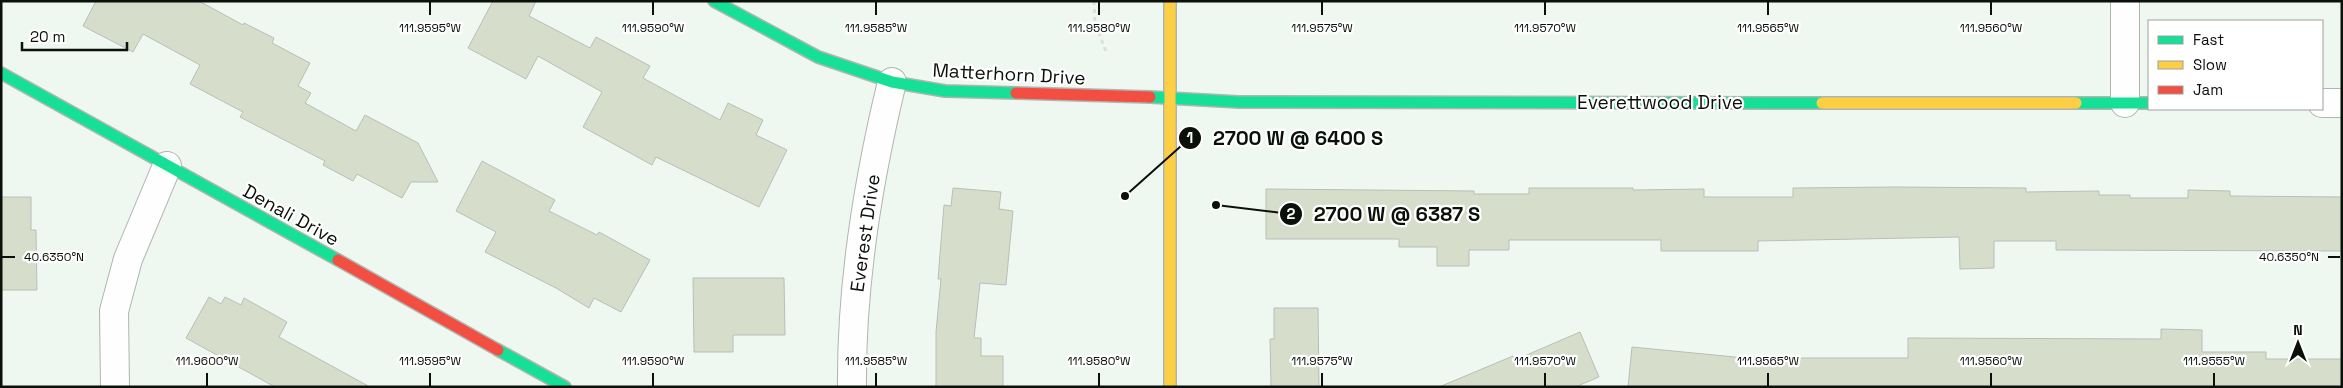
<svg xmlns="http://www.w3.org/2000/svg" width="2343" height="388" viewBox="0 0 2343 388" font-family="'Space Grotesk',sans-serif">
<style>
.building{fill:#d6decb;stroke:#b9beb7}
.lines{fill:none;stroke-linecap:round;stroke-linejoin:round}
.street-casing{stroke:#afb5b0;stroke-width:30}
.fast-casing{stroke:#afb5b0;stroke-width:14}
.slow-casing{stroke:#afb5b0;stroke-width:14}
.jam-casing{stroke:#afb5b0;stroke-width:14}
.path{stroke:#dddfdd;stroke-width:3;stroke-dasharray:4 4;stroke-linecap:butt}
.street{stroke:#fdfefd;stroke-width:28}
.fast{stroke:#16e098;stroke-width:11}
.slow{stroke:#ffcf43;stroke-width:11}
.jam{stroke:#f24e42;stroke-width:11}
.ticks{fill:none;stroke:#0b100b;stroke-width:2}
.labels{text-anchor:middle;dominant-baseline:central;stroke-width:4.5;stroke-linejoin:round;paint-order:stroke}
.street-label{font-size:19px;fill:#0b100b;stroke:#fff}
.ticks-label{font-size:12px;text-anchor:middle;fill:#0b100b;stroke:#fff;stroke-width:4.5;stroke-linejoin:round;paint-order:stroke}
.leader{fill:none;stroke:#0b100b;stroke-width:2}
.callout-dot{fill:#0b100b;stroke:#fff;stroke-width:2}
.mark-label{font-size:15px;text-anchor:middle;font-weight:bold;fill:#fff}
.callout-label{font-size:20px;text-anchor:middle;font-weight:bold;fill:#0b100b;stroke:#fff;stroke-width:4.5;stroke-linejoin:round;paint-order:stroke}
</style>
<rect width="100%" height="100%" fill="#eff8f0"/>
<g class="building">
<path d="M96,1h103l44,24 1,-2 30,15 -2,5 38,20 -12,23 13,7 -6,10 51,28 9,-16 53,28 20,39h-27l-9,16 -45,-24 -4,7 -30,-16 2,-4 -85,-44 3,-5 -53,-28 10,-19 -57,-31 -10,18 -50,-26z"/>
<path d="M493,1h43l-7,15 61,32 6,-11 54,29 -7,12 77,42 8,-17 35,17 -7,15 31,15 -28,57 -103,-50 -4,8 -69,-38 19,-35 -64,-36 -12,23 -58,-31z"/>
<path d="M482,161l73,39 -6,11 48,24 2,-3 51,28 -29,52 -27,-14 -5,10 -33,-20 -71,-36 11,-20 -40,-21z"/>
<path d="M1896,187l130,1v4l73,-1v4h31v3h58v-8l42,1v5l112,1v54l-286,-1v-9h-62v27l-34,1 -1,-32 -201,4v10h-97v-11h-152v10h-40v16h-32v-19h-38v-8h-133v-50l208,2v3h55v-6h104v2l71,-1v8h89v-9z"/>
<path d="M953,188l48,4 -2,17 14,2 -7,74 -26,-2 -6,55h7v18h22v31h-67v-55l5,-53h-3l6,-74 7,1z"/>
<path d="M1,197h30v33h5l1,60h-36z"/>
<path d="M693,278h91l1,57h-52v17h-39z"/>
<path d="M209,297l12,7 4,-7 16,8 3,-7 43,24 -8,15 91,50h-95l-89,-49z"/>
<path d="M1274,308h44l1,79h-48l-1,-48h4z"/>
<path d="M2161,329l41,1v22h64v7h76v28h-714l4,-40 144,14v-3h132v-20l253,1z"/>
<path d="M1580,332l19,45 -24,10h-136l74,-31 2,4z"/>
</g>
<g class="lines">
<defs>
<g id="street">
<path d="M2125,103v-102"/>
<path d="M2322,103h20"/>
<path d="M115,387l-1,-76 14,-52 39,-93"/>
<path d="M852,387c-1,-102 16,-206 40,-305"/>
</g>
<g id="fast">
<path d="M714,1l104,56 74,25 53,9 71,2"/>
<path d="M1,73l337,187"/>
<path d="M1150,97l89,5 583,1"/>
<path d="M2076,103h73"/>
<path d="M498,350l67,37"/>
</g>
<g id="slow">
<path d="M1170,1v386"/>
<path d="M1822,103h254"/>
</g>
<g id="jam">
<path d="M1016,93l134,4"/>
<path d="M338,260l160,90"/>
</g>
</defs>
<use href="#street" class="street-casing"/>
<use href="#fast" class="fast-casing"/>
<use href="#slow" class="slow-casing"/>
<use href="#jam" class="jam-casing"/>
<path class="path" d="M1094,1l1,21 11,30"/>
<use href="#street" class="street"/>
<use href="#fast" class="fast"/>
<use href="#slow" class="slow"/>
<use href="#jam" class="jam"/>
</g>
<path class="ticks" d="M430,2v13M653,2v13M876,2v13M1099,2v13M1322,2v13M1545,2v13M1768,2v13M1991,2v13M2,257h13M2328,257h12M207,373v13M430,373v13M653,373v13M876,373v13M1099,373v13M1322,373v13M1545,373v13M1768,373v13M1991,373v13M2214,373v13"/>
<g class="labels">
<g class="street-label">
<text transform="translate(1009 74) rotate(3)">Matterhorn Drive</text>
<text x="1660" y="102">Everettwood Drive</text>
<text transform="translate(291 215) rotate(29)">Denali Drive</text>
<text transform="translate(865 233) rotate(-82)">Everest Drive</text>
</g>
</g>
<g class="ticks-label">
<text x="430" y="32">111.9595°W</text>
<text x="653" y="32">111.9590°W</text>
<text x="876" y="32">111.9585°W</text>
<text x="1099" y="32">111.9580°W</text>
<text x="1322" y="32">111.9575°W</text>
<text x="1545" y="32">111.9570°W</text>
<text x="1768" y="32">111.9565°W</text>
<text x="1991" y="32">111.9560°W</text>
<text x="54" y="261">40.6350°N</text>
<text x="2289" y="261">40.6350°N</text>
<text x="207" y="365">111.9600°W</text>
<text x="430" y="365">111.9595°W</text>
<text x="653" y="365">111.9590°W</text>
<text x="876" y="365">111.9585°W</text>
<text x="1099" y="365">111.9580°W</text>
<text x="1322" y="365">111.9575°W</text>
<text x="1545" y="365">111.9570°W</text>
<text x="1768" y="365">111.9565°W</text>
<text x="1991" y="365">111.9560°W</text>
<text x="2214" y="365">111.9555°W</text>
</g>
<path class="leader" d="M1125 196L1190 138M1216 205L1291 214"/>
<g class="callout-dot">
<circle cx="1125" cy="196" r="5"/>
<circle cx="1216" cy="205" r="5"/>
<circle cx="1190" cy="138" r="12"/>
<circle cx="1291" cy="214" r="12"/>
</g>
<g class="mark-label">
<text x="1190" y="143">1</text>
<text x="1291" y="219">2</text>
</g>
<g class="callout-label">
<text x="1298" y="145">2700 W @ 6400 S</text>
<text x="1397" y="221">2700 W @ 6387 S</text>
</g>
<rect width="2343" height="388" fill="none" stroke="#0b100b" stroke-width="5"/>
<rect x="2148" y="20" width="175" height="90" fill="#ffffff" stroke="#9d9f9d"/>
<rect x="2158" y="36" width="25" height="8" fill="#16e098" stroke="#9d9f9d"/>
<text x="2193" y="45" font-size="15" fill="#0b100b">Fast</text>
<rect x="2158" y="61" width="25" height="8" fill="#ffcf43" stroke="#9d9f9d"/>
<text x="2193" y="70" font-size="15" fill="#0b100b">Slow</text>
<rect x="2158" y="86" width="25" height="8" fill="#f24e42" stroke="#9d9f9d"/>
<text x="2193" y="95" font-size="15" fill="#0b100b">Jam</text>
<g transform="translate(2298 343)" stroke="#ffffff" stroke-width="4" paint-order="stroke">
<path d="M0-4L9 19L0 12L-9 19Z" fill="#0b100b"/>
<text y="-8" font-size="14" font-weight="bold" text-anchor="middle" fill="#0b100b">N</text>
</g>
<path d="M22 42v8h105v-8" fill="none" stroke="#0b100b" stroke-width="2.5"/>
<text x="30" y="42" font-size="15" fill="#0b100b" stroke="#ffffff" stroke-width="4" paint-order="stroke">20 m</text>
</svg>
